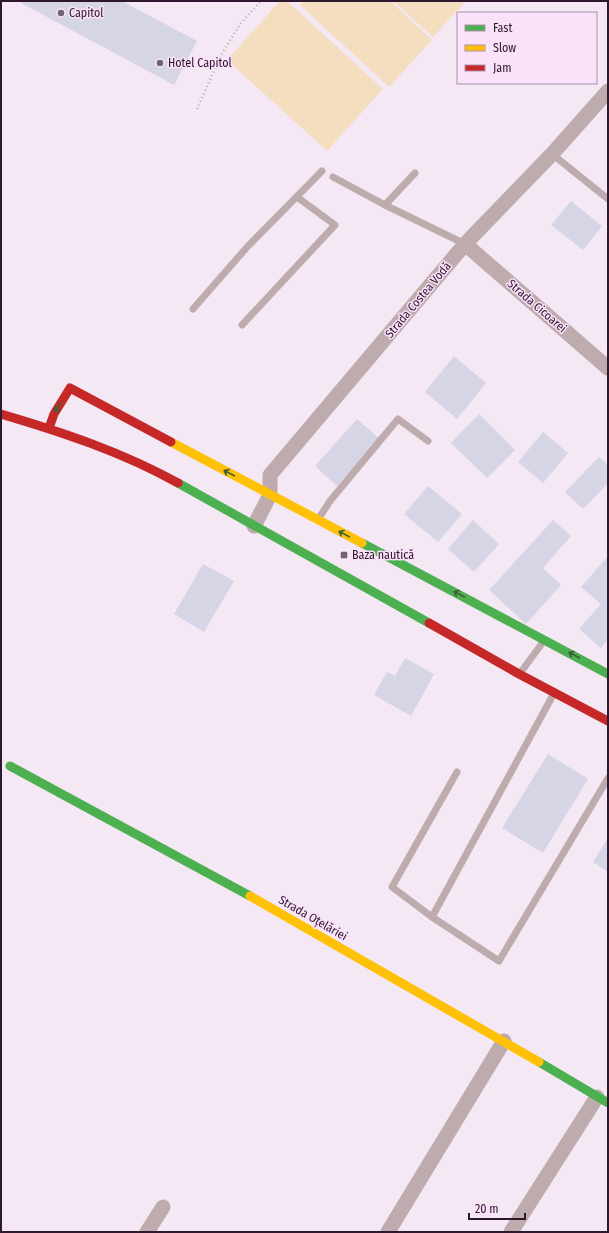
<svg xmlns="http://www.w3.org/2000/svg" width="609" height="1233" viewBox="0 0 609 1233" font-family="'Fira Sans Condensed',sans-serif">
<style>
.green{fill:#f5debf}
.building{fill:#d6d5e6}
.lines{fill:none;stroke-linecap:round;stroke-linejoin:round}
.path{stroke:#bdadb3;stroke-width:2.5;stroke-dasharray:1 3;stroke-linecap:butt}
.lane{stroke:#bdabad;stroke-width:7}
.street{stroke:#bdabad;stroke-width:15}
.fast{stroke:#4caf50;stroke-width:9}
.slow{stroke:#ffc107;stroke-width:9}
.jam{stroke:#c62828;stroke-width:9}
.oneway{stroke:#3c5c3e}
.poi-dot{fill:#736174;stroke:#fae2fa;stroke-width:1.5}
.labels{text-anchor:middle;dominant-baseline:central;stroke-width:3;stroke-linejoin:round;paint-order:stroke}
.poi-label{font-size:12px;fill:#2e182f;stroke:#fae2fa;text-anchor:start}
.street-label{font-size:12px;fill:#2e182f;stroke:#fae2fa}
</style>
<rect width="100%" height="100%" fill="#f4e8f4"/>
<g class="green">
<path d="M280,1h7l96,88 -56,62 -100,-91z"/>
<path d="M304,1h86l42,39 -43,47 -89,-82z"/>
<path d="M393,1h73l-33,36z"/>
</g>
<g class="building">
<path d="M22,1h100l75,40 -23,44 -153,-82z"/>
<path d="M571,201l31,25 -19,24 -32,-25z"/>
<path d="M454,356l32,27 -29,36 -32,-27z"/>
<path d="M479,414l36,36 -28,28 -36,-35z"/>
<path d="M357,419l22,19 -42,48 -22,-20z"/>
<path d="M543,432l25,21 -25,30 -25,-21z"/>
<path d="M599,457l9,8v18l-25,26 -18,-17z"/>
<path d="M428,486l34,28 -24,28 -34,-28z"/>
<path d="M473,520l26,24 -25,28 -26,-23z"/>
<path d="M553,520l18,16 -28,32 18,17 -35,39 -37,-34z"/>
<path d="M608,556v84l-7,8 -22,-19 22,-25 -20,-17z"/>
<path d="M203,564l31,17 -30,51 -30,-18z"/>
<path d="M405,658l29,16 -23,42 -37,-21 13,-23 8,4z"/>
<path d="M548,754l40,25 -45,74 -41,-25z"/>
<path d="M608,838v34l-15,-10z"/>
</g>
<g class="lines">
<path class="path" d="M197,109l24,-54 20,-32 20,-22"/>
<g class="lane">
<path d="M552,154l56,45"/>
<path d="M333,177l52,28 80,39"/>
<path d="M385,205l30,-32"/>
<path d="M193,309l55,-63 74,-75"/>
<path d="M242,325l93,-100 -38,-28"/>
<path d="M319,518l11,-17 68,-82 30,22"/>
<path d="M521,672l22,-30"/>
<path d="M457,772l-65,115 40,30 67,44 109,-183"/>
<path d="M432,917l121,-222"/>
</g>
<g class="street">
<path d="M465,244l143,124"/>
<path d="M254,526l16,-31v-20l195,-231 87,-90 56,-63"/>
<path d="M147,1232l16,-25"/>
<path d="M388,1232l116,-191"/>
<path d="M511,1232l86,-135"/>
</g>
<g class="fast">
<path d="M178,483l251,140"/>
<path d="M362,543l246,131"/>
<path d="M10,766l240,130"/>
<path d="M539,1062l69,41"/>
</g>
<g class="slow">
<path d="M171,442l191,101"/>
<path d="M250,896l289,166"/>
</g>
<g class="jam">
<path d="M1,414c61,18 121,38 177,69"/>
<path d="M49,428l5,-14 16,-26 101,54"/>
<path d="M429,623l90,51 89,47"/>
</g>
</g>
<defs><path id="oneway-shaft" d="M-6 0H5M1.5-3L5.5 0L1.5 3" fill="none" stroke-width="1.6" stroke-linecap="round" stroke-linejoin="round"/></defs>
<g class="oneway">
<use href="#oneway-shaft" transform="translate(58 407) rotate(122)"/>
<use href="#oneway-shaft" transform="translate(229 473) rotate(-152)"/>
<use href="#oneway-shaft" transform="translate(344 534) rotate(-152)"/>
<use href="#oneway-shaft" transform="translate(459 594) rotate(-152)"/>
<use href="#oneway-shaft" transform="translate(574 655) rotate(-152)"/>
</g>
<g class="poi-dot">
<circle cx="61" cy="13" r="4"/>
<circle cx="160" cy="63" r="4"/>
<rect x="340" y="551" width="8" height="8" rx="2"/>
</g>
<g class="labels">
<g class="poi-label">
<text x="69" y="13">Capitol</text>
<text x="168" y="63">Hotel Capitol</text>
<text x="352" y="555">Baza nautică</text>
</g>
<g class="street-label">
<text transform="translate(418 300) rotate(-50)">Strada Costea Vodă</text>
<text transform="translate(537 306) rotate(41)">Strada Cicoarei</text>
<text transform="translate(313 918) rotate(30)">Strada Oțelăriei</text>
</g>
</g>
<rect width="609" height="1233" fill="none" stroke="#2e182f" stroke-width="4"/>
<rect x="457" y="12" width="140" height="72" fill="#fae2fa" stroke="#a891a9"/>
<rect x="465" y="25" width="20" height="6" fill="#4caf50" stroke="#a891a9"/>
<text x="493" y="32" font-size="12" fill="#2e182f">Fast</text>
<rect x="465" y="45" width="20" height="6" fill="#ffc107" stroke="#a891a9"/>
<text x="493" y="52" font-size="12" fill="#2e182f">Slow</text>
<rect x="465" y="65" width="20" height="6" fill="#c62828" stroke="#a891a9"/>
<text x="493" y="72" font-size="12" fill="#2e182f">Jam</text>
<path d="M469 1213v6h56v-6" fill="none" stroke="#2e182f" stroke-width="2"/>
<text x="475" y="1213" font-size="12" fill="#2e182f" stroke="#fae2fa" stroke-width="3" paint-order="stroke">20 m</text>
</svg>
